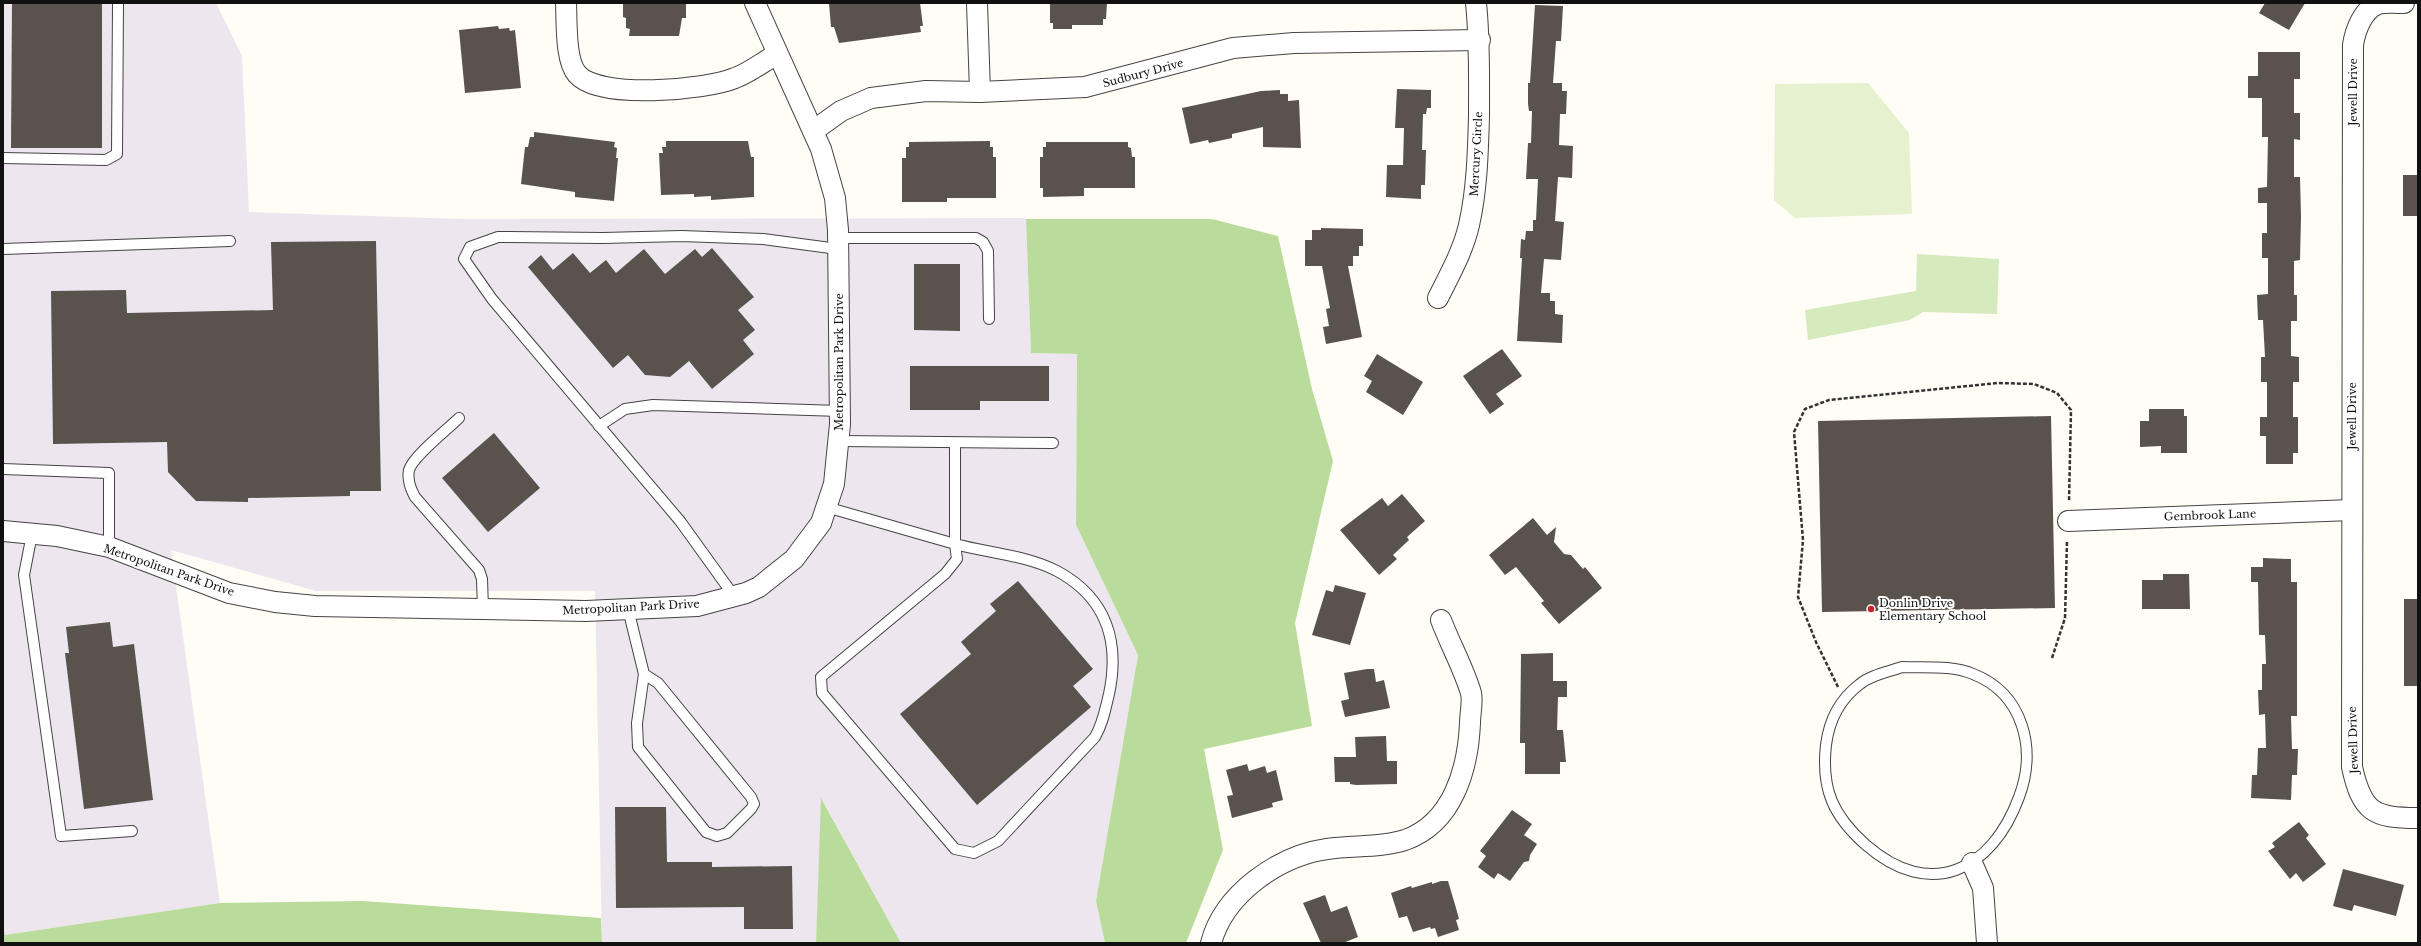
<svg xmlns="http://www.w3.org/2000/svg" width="2421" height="946" viewBox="0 0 2421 946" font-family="'Libre Baskerville',serif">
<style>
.industrial{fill:#eee6ef}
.green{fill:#d5ebbd}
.forest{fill:#b9dc9c}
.pitch{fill:#e6f2cf}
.building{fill:#5a524d}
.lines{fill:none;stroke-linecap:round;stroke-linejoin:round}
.service-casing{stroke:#444;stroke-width:12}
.minor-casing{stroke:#444;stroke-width:22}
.path{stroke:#333;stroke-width:2.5;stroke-dasharray:4 2;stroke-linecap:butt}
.service{stroke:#fff;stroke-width:10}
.minor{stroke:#fff;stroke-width:20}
.poi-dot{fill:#c4262e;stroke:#fff;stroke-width:1.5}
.labels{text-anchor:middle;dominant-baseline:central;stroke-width:4;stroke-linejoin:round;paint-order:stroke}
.street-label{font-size:11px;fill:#111;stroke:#fff}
.poi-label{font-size:11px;fill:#111;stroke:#fff;text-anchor:start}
</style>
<rect width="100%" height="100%" fill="#fffdf5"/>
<path class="industrial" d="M3,3h213l26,53 7,156 212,7 565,-1 5,135 46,1 -1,171 62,130 -42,246 9,42h-204l-79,-144 -6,144h-214l-7,-352h-279l-145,-41 49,353 -215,32 -2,-10z"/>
<path class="green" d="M1917,254l82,5 -2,55 -74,-2 -13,8 -102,20 -3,-30 111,-19z"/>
<g class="forest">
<path d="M1026,219h186l66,17 34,153 21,72 -38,162 17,103 -108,23 19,101 -37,93h-81l-9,-42 42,-246 -62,-130 1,-171 -46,-1z"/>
<path d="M821,798l80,145h-85z"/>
<path d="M363,901l238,17 1,25h-599v-18l2,10 215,-32z"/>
</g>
<path class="pitch" d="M1868,83l41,50 3,81 -117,4 -21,-18 1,-116z"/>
<g class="building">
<path d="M12,3h90v145h-91z"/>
<path d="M623,3h63v15h-4l-3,18h-50l1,-7 -4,-1v-10l-3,-1z"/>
<path d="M829,3h91l3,23h-3l1,6 -82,11 -5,-16h-3z"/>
<path d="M1050,3h57l-1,16h-3v6h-31v4h-19v-6h-3z"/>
<path d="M2265,3h40l-16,27 -30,-17z"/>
<path d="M1535,5l28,1 -2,35h-5l-3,42h9v8h5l-1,23h-6l-1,31 14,1 -1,32 -14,-1 -3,44 9,1 -3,38 -17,-1 -3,34h9v8h5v13l8,1 -1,28 -45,-2 5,-83h-2l1,-19 4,1 1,-9h7v-11h3l2,-41h-12l2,-36h3l1,-32h-3l-1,-7v-21h2z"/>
<path d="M498,26l1,3 10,-1 1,3 5,-1 6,58 -56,5 -6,-63z"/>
<path d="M2258,52h42v27h-6v34h6v27l-6,-1v38h6l1,40 -1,43 -6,1v34h3v26h-6v35l8,1v25h-6v35h5v36h-5v11h-27v-28h-6v-19h7v-35h-6v-25h4l-2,-37h-5l-1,-25 11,-1v-36h-6v-25h5v-30h-9v-15l9,-1 1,-50h-6v-39h-14v-22h10z"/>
<path d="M1397,89l34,1v18h-4l-1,6h-3l-1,36h4l-1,35h-4v14l-35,-2 1,-32h16l1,-37h-9z"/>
<path d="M1280,90v4h8v7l11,-1 2,48 -38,-1v-20l-31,7v4l-23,5 -1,-3 -18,4 -8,-36 79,-17z"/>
<path d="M534,132l81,10 -1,5 3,1 -1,10h2l-4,43 -39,-4v-5l-54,-8 4,-37h3l2,-10h4z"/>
<path d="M666,141h82l3,16h3v40l-43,3v-4l-17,1v-3l-33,1 -2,-42h4l-1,-6h4z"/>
<path d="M990,141v6h3v10h3v41h-49v4h-45v-44h4v-11h3v-5z"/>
<path d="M1046,142h82v5l3,1 1,9h3v31h-51v8l-41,1v-9h-3v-31h3v-10h3z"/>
<rect x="2403" y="175" width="15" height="41"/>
<path d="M1321,228l42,1v17h-4v10h-6v10h-5l14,71 -36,7 -3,-17 6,-1 -3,-17 4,-1 -8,-42h-17v-26h7v-10h9z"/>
<path d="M376,241l5,250h-31v5l-102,2v4l-52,-1 -28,-29 -1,-30 -114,2 -2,-153 75,-1 1,23 146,-3 -2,-68z"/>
<path d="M712,248l42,49 -16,13 17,20 -12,10 11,14 -42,35 -23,-28 -19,16 -25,-2 -17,-20 -15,13 -85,-101 13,-12 12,15 20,-17 17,20 16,-13 10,13 28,-24 21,25 30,-25 7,8z"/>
<path d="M914,264h46v67l-46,-1z"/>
<path d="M1502,349l20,27 -26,18 8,10 -14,10 -27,-38z"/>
<path d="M1377,354l46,28 -20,33 -37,-23 6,-11 -8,-5z"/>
<path d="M910,366h139v35h-69v9h-70z"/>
<path d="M2149,409h35v7h3v37h-26v-7l-21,1v-26h9z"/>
<path d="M2051,416l4,192 -233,4 -4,-191z"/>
<path d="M494,433l46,55 -52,44 -46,-54z"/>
<path d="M1402,494l23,27 -18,16 2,3 -16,15 4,4 -18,16 -39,-45 42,-32 6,8z"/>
<path d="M1533,518l14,17 9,-8 -2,15 10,12 7,1 12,14 2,-2 17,21 -43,36 -18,-21 3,-2 -28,-34 -11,8 -16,-20z"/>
<path d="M2263,558l28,1v23h6v134h-6l1,33h6l-1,26h-5l-1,25 -40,-2 1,-23h5l1,-27h8l-1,-34 -6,1 -1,-25h4v-26h4l-1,-29h-6l-1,-53h-7v-15h12z"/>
<path d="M2163,574h26l1,35h-48v-29h21z"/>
<path d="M1018,581l75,88 -20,17 18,21 -114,98 -77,-91 71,-60 -10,-12 35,-31 -6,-7z"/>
<path d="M1335,585l31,8 -16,52 -38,-10 14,-45 7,2z"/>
<rect x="2404" y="599" width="14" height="87"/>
<path d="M110,622l3,25 21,-3 19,156 -69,9 -19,-156h4l-3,-26z"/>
<path d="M1553,653v28h14v16h-9l-1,33h6l3,32h-6v12h-35v-31h-5l1,-89z"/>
<path d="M1367,669h7l2,13 8,-2 6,28 -45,9 -4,-16 8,-2 -5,-26z"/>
<path d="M1386,736l1,25h10v23l-41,1 -6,-1v-2h-15l-1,-25h22l-1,-20z"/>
<path d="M1247,764l2,7 16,-5 2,7 9,-3 7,30 -11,3 1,4 -41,11 -5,-22 6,-1 -7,-25z"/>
<path d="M615,807h51l1,55h45v5l80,-1 1,63h-49v-22l-128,1z"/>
<path d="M1512,810l20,14 -8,11 13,9 -7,11 -1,6 -5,1 -14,19 -12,-8 -4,6 -16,-12 8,-11 -6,-5z"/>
<path d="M2299,822l10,13 -3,3 20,26 -23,18 -7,-9 -6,6 -22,-28 7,-4 -3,-4z"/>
<path d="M2343,869l61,16 -8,31 -42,-11 -2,6 -19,-5z"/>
<path d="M1441,881h7l8,27 3,11 -3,1 3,10 -21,7 -3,-9 -4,1 -1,-2 -17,5 -6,-16 -8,2 -8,-25 20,-7 1,2 20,-6v2z"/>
<path d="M1325,895l6,17 16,-6 11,31 -15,6h-22l-18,-40z"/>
</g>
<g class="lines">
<defs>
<g id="service">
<path d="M3,158l103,2 11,-6 1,-151"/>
<path d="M838,238h138l7,4 5,9 1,68"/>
<path d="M3,249l227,-8"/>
<path d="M459,418c-11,11 -46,38 -50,52 -2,10 1,18 6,27l64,73 3,9 1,30"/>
<path d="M599,426l26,-17 28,-4 187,6"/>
<path d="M839,441l214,2"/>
<path d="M3,469l106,4v74"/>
<path d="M826,507c43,12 86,25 129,37 33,9 71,11 102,27 50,27 63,71 52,123 -4,16 -6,29 -14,43l-97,104 -24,12 -19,-4 -133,-156 -1,-16 124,-103 12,-15 -2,-15v-101"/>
<path d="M32,534l-8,41 37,261 71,-5"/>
<path d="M734,596l-54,-75 -188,-222 -28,-40 6,-12 28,-10 105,1 79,-2 81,3 75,10"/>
<path d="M628,609l16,65 -7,49 1,24 68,85 11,4 10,-3 24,-24 3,-5 -3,-7 -93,-114 -14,-9"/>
<path d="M1902,667c24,1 49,-2 71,7 51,20 64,76 46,123 -27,74 -89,104 -153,48 -33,-29 -45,-56 -40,-100 3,-24 14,-46 34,-61 11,-9 28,-12 42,-17z"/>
</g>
<g id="minor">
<path d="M566,3c1,19 -1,57 11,71 22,26 129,16 158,4 14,-5 28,-16 42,-24"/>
<path d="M977,3l3,89"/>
<path d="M2404,3c-8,0 -19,-1 -26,1 -15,5 -23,27 -25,41l-1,722c10,45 21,51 66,51"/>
<path d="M813,131l28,-20 30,-13 55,-7 54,1 105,-5 148,-39 61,-5 186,-3"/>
<path d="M1438,298c12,-24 25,-47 31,-73 8,-35 9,-73 10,-109 0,-38 1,-75 -3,-113"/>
<path d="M2068,521l284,-11"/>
<path d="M3,531l54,5 52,11 120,46 46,9 40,4 271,5 111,-5 49,-13 13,-6 35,-28 27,-36 13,-39 6,-60 -2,-194 -3,-32 -14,-49 -66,-146"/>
<path d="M1972,863l11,25 4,55"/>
<path d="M1211,943c13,-49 67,-87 116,-94 26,-4 53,-1 78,-9 48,-17 63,-71 65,-117 0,-9 3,-21 1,-30 -7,-24 -21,-49 -30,-73"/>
</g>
</defs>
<use href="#service" class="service-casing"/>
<use href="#minor" class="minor-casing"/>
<g class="path">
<path d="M2052,658l13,-40 2,-77"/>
<path d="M1838,687l-22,-45 -18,-45 5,-57 -9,-108 11,-23 24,-9 169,-17 36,1 23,9 14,17 -2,92"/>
</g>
<use href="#service" class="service"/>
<use href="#minor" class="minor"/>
</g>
<circle class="poi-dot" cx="1871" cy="609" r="4"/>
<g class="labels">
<g class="street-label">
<text transform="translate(1143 73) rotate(-15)">Sudbury Drive</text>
<text transform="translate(2353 92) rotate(-90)">Jewell Drive</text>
<text transform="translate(1476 154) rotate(-87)">Mercury Circle</text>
<text transform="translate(839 362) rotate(-90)">Metropolitan Park Drive</text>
<text transform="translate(2352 416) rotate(-90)">Jewell Drive</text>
<text transform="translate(2210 515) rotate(-2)">Gembrook Lane</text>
<text transform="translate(169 570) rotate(19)">Metropolitan Park Drive</text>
<text transform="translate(631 607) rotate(-3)">Metropolitan Park Drive</text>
<text transform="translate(2353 740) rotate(-92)">Jewell Drive</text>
</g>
<g class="poi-label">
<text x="1879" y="603">Donlin Drive<tspan x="1879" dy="13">Elementary School</tspan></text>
</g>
</g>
<rect width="2421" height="946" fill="none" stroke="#111111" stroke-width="8"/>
</svg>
